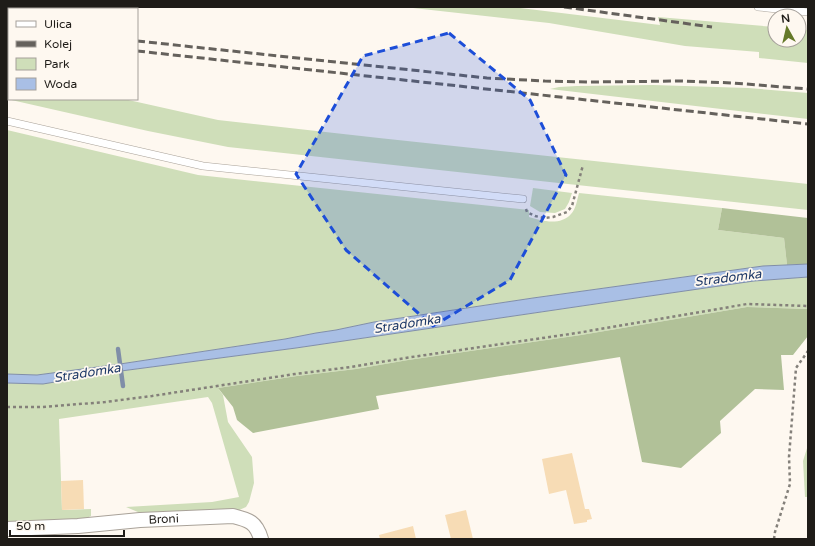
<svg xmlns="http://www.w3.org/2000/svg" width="815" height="546" viewBox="0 0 815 546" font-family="'Varela Round',sans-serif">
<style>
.green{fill:#cfdeb9}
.forest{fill:#b1c198}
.water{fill:#a9bfe5;stroke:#808ea8}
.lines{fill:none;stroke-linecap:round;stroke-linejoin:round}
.stream{stroke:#808ea8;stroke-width:4.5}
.building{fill:#f7dcb5}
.service-casing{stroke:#a9a299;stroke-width:8}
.minor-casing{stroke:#a9a299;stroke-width:16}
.path{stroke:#84807a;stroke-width:2.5;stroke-dasharray:3 3;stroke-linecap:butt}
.service{stroke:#fff;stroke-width:7}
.minor{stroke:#fff;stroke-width:14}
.rail{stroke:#65615c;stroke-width:3;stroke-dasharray:8 4;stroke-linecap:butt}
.marked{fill:#1d4ed8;fill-opacity:0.2;stroke:#1d4ed8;stroke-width:3;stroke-dasharray:8 5;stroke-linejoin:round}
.labels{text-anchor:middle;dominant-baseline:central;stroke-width:3.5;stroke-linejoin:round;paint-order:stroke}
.street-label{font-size:12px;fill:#1f1c18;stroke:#fef8f0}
.water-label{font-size:13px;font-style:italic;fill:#1e3968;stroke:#fef8f0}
</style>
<rect width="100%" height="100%" fill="#fef8f0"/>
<g class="green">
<path d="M404,7h108l148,18 -2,-8 117,10v13h24v-11l9,1v33l-49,-5v-6l-74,-6 -136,-23z"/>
<path d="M7,76h2v23h115l94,21 161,18 429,46v26l-580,-63 -80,-16 -141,-32z"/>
<path d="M653,85l95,3 60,5v26l-258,-30 9,-2 18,-1z"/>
<path d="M7,130l191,45 331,35v7c12,4 32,9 42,-3 5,-5 6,-14 8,-21l143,15 -4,22 66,8 3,27 -24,1 -230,32 -121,18 -38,6 -38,8 -20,3 -31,6 -165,25 -83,11 -30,-1z"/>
<path d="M533,188l39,5 -3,9 -4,7 -10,4 -15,-1 -10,-6z"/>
<path d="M808,277v32l-61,-2 -166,28 -173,25 -52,9 -59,7 -79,12 5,7 5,27 24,35 2,26 -5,19 -3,5 -9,4 -92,4 -19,-8 86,-5 27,-5 -27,-94 -4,-6 -149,22 3,91 29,-1v7l-13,6 -71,1v-140l36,1 78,-13 175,-23 347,-51 111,-16z"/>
<path d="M808,445v52h-3l-2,-36z"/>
</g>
<g class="forest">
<path d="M722,208l86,10v46l-21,1 -3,-27 -66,-8z"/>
<path d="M747,307l61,2v27l-15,19h-12l3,35 -29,-1 -35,32 1,12 -40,35 -39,-6 -22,-105 -244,39 3,13 -126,24 -16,-13 -4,-13 -15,-19 79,-12 59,-7 52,-9 173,-25z"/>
</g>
<path class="water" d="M808,264v13l-54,4 -111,16 -347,51 -175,23 -78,13 -36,-1v-9l30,1 83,-11 165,-25 31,-6 20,-3 38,-8 159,-24 230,-32z"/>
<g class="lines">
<path class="stream" d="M118,349l5,37"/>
</g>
<g class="building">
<path d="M572,453l13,56h4l3,10 -5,1v2l-13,2 -8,-34 -17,4 -7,-35z"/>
<path d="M83,480l1,29 -22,1 -1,-29z"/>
<path d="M466,510l7,29h-22l-6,-24z"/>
<path d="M413,526l3,13h-36l-1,-4z"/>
</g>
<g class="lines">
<defs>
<g id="service">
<path d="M758,7l50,5"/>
<path d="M7,121l196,45 320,33"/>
</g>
<g id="minor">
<path id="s1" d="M7,529l71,-3 62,-6 93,-4c16,4 23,6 28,23"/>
</g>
</defs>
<use href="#service" class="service-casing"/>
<use href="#minor" class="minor-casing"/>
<g class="path">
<path d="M526,209l1,3 8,4 9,2 9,-1 14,-5 5,-6 11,-41"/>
<path d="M7,407h36l62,-5 47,-6 143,-22 56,-7 54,-9 172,-25 170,-29 61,2"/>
<path d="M774,539l1,-7 15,-48 -1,-27 7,-89 12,-17"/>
</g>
<use href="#service" class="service"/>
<use href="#minor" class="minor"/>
<g class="rail">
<path d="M564,7l148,20"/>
<path d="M7,27h2"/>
<path d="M7,37h2"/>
<path d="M137,41l350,37 58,3 44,1 93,-1 51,2 75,6"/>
<path d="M137,51l671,73"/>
</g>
</g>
<path class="marked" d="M449,33l81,67 36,75 -56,105 -77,46 -87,-76 -50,-76 67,-118z"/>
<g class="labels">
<g class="street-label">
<text stroke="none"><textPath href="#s1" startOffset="157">Broni</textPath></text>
</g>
<g class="water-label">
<text transform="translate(728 278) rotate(-7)">Stradomka</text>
<text transform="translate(407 324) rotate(-9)">Stradomka</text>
<text transform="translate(87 373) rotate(-9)">Stradomka</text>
</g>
</g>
<rect width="815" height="546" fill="none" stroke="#1f1c18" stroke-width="16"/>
<rect x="8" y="8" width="130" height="92" fill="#fef8f0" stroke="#a5a09a"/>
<rect x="16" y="21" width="20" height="6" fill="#ffffff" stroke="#a5a09a"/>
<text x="44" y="28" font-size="12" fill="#1f1c18">Ulica</text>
<rect x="16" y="41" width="20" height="6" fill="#65615c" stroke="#a5a09a"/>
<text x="44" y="48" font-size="12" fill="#1f1c18">Kolej</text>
<rect x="16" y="58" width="20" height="12" fill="#cfdeb9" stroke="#a5a09a"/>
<text x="44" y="68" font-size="12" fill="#1f1c18">Park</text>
<rect x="16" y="78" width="20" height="12" fill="#a9bfe5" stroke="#a5a09a"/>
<text x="44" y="88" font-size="12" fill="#1f1c18">Woda</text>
<g transform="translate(787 28) rotate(352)"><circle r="19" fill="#fef8f0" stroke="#a5a09a"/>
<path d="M0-3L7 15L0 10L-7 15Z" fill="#657929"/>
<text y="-6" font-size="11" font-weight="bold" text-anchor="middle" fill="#1f1c18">N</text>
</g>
<path d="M10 530v6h114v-6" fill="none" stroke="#1f1c18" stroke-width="2"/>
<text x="16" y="530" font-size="12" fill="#1f1c18" stroke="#fef8f0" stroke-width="3" paint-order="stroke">50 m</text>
</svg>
